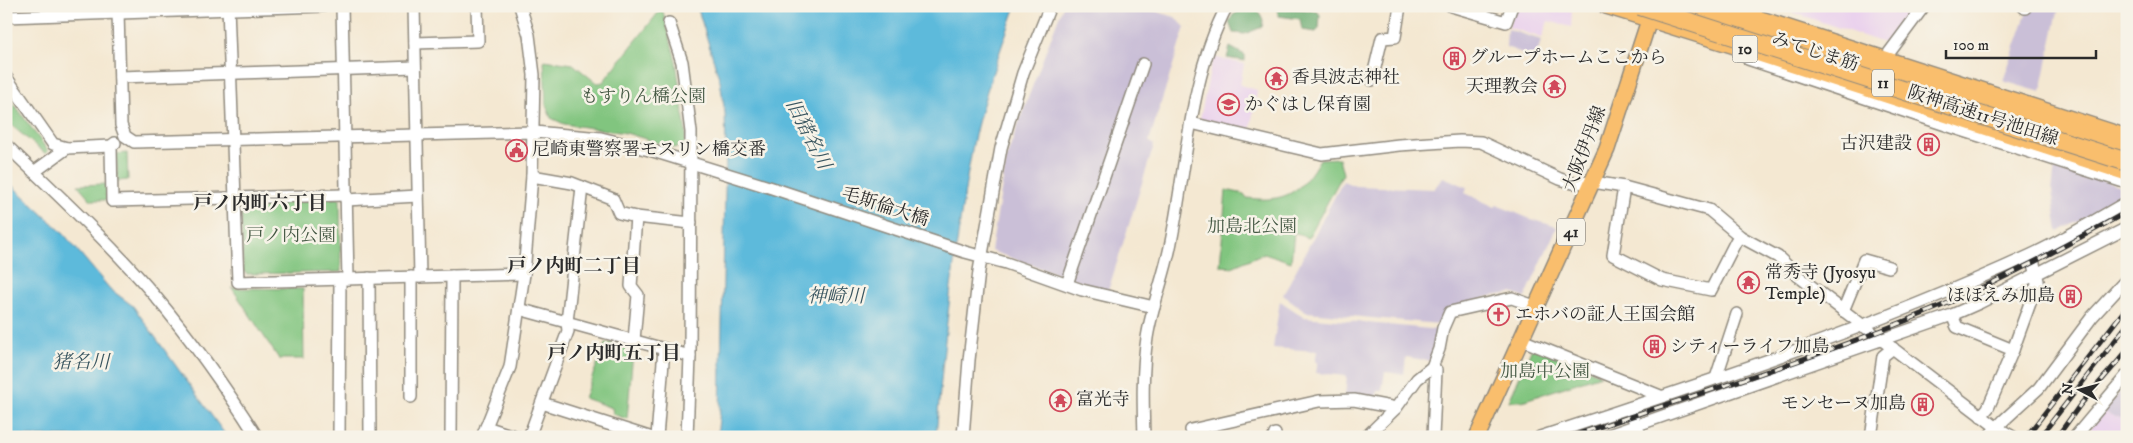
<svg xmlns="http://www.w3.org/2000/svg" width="2133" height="443" viewBox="0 0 2133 443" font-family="'IM FELL DW Pica','Noto Serif JP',serif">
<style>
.built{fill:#ead1ed}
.industrial{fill:#cabfd7}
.green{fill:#81c57f;stroke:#567855}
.forest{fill:#68aa6e;stroke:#4a6a4c}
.water{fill:#5dbadb;stroke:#447283}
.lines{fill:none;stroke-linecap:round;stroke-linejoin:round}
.minor-casing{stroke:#908a7e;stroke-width:14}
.major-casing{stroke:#908a7e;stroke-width:18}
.highway-casing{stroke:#908a7e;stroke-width:20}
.minor{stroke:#fff;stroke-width:11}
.major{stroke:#f9be6d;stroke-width:15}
.highway{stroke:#f9be6d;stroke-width:18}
.rail-casing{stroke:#2b2b2b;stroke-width:5}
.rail{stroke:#f7f3e8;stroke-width:3;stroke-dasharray:9;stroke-linecap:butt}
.highway-bridge-casing{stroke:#908a7e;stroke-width:20;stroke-linecap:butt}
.highway-bridge{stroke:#f9be6d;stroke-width:18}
.labels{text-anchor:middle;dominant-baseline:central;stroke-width:5;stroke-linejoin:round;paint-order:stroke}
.shield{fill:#f7f3e8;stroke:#686764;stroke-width:1}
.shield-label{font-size:16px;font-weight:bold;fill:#2b2b2b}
.street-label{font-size:18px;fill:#2b2b2b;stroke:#f7f3e8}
.poi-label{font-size:18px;fill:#2b2b2b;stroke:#f7f3e8;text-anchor:start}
.park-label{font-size:18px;fill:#455944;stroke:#f7f3e8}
.water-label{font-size:19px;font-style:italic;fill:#3a5660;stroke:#f7f3e8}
.neighbourhood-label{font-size:19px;font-weight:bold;fill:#2b2b2b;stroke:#f7f3e8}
</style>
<rect width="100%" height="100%" fill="#f7f3e8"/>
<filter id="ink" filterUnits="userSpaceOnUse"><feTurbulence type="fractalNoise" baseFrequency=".02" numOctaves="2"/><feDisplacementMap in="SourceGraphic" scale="10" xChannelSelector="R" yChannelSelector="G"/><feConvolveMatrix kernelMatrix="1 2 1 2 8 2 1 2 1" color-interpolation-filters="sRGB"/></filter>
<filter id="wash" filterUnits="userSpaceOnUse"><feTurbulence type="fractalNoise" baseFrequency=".0096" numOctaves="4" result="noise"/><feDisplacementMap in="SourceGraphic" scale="20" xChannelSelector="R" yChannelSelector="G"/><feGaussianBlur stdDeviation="1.12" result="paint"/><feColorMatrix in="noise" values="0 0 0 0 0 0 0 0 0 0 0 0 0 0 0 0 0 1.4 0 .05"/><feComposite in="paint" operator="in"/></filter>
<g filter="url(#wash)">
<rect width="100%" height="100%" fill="#f4e8d2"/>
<g class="built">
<path d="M1516,6h42l14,5 -1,16 -23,-6 -6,17 -34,-11z"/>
<path d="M1774,6h144l-28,39z"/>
<path d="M1213,57l31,7 -4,21 17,5 -7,41 -50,-12z"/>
<path d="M2102,412l25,8v17h-43z"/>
</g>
<g class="industrial">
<path d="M1063,6h75l37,11 10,10 -36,114 5,4 -46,146 -117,-40 16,-95 16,-45z"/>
<path d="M2029,6h30l-18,86 -38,-11z"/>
<path d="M1507,29l34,11 -5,18 -30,-11z"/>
<path d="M2055,166l70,21v9l-67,36 -6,-41z"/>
<path d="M1443,177l24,10 -2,6 30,14 2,-2 31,13 29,9 -32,71 -13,-5 -21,3 -25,8 -27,20 -132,-12 -24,-17 60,-114 12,5 79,3z"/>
<path d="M1280,301l24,16 136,13 -9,31 -25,-4 -2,17 -19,-2 -3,18 -4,1 -3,10 -30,-4 2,-21 -31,-3 2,-11h-3l2,-11 -44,-3z"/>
<path d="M2127,385v35l-25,-8z"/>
</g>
<g class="green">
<path d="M662,8l14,53 10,73 -1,9 -10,5 -49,-15 -62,-9 -13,-6 -5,-13 -2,-45 29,4 21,17 4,2 5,-1z"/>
<path d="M6,93l42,58 -2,3 -40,-33z"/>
<path d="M127,153l1,27 -10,1 -2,-27z"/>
<path d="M1339,158l4,16 -35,64 -14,-6 -3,30 -27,-9 -32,14 -12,-1 6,-76 18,4 3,4c39,5 54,-6 73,-39z"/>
<path d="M106,184l1,16h-16l-13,-15z"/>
<path d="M340,198l1,74 -94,2 -4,-3 -2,-66 3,-5z"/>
<path d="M232,288l71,1 1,70h-25z"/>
<path d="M615,343l18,9 -6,67 -14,-5 -1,-6 -28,-10 21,-54z"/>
<path d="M1533,346l68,29 -79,26h-13z"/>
</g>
<g class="forest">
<path d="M1248,6l9,2 6,13 -1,6 -17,7 -12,-1 -4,-11 4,-7z"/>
<path d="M1280,7l37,4 3,4 -1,14 -3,3 -14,-2 -2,-11 -22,-3v-8z"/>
<path d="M1230,47l15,8v6l-18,-3z"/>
</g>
<g class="water">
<path d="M697,6h36l3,4 6,1 13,-5h261c-16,45 -33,91 -43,138 -18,96 -29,195 -37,293h-219l3,-27 6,-260 -1,-37 -5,-32z"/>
<path d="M6,180l57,53 47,56 23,17 94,131 -221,-1z"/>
</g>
</g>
<g filter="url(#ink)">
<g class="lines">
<defs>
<g id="minor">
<path d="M228,6l10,276 286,-8"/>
<path d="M342,6l6,273"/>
<path d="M414,6l6,271"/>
<path d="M1451,6l55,16 6,-16"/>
<path d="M2023,6l2,2"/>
<path d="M118,12l3,113 4,11 9,6 400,-10 67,6 52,13 119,37 193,64 41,11 76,27 72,17"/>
<path d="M6,17l317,-11"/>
<path d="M669,23l13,39 9,70 -1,224 -3,81"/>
<path d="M415,43l63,-2 -1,-35"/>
<path d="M1738,47l10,12 207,69 172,55"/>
<path d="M1889,53l35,-47"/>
<path d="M6,77l47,67 14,4"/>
<path d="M120,77l295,-10"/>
<path d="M1372,80l10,-42 13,-1 5,-31"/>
<path d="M1191,123l131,31 77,-9 61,-4 21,1 79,37 13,4 20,-1 31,5 85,23 32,27 37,20 20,19 198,151 17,10"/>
<path d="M6,145c51,49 103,97 149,151 37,44 71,92 102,141"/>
<path d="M111,146l1,55 234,-6"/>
<path d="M34,172l33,-24 44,-2 4,-3"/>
<path d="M532,176l40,7 41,16 6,14 17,4 55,6"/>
<path d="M1624,187l-11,68 49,25 49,10 25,-49 5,-4"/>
<path d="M346,200l72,-4"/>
<path d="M411,277v120"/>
<path d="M369,278l1,159"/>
<path d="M1067,284l76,-220"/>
<path d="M519,309l171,47"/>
<path d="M1843,311l21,-51 25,7"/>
<path d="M1952,315l5,12 56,23"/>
<path d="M634,340l4,-45 -7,-9 5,-69"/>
<path d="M1522,340l141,57"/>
<path d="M1432,367l4,3 -3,67"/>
<path d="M1716,378l21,-64"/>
<path d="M542,403l107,34"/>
<path d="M1629,408l12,29"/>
<path d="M1981,416l7,-8 25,-58 25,-69 -6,-26"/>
<path d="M486,427l31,10"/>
<path d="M1191,430l128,-29 35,-1 42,8"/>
<path d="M339,437l1,-158"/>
<path d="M451,437l1,-161"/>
<path d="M482,437l28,-70 14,-93 8,-98 2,-101 -5,-40 -9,-29"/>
<path d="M529,437l39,-106 -1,-9 15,-135"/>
<path d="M657,437l7,-88"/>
<path d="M963,437l6,-77 10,-89 22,-123 22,-75 27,-67"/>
<path d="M1144,437c-1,-33 -2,-66 3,-99 5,-33 18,-63 24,-96 16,-78 18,-164 56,-236"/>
<path d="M1274,437l1,-3"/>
<path d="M1366,437l30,-29 21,-29 15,-12 7,-18 4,-21 7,-16 62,-14 25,9"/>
<path d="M1540,437c166,-54 332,-109 491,-182 33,-15 64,-35 96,-53"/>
<path d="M1603,437l349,-122 27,-12 148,-75"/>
<path d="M1871,437l12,-81 10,-8"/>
<path d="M1988,437l16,-17 35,-32 53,-71 35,-38"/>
<path d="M2075,437l52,-62"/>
</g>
<g id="major">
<path d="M1606,6l132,41 389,126"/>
<path d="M1720,6l407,131"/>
<path d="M1477,437l130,-288 45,-138"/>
</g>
<path id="highway" d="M1681,6l446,142"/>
</defs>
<use href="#minor" class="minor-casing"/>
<use href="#major" class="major-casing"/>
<use href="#highway" class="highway-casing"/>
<use href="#minor" class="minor"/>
<use href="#major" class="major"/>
<use href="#highway" class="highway"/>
<defs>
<g id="rail">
<path d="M1569,437c129,-44 261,-82 386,-137 59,-26 115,-57 172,-88"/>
<path d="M2026,437l101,-130"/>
<path d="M2040,437l87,-112"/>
<path d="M2057,437l23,-32 47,-54"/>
</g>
</defs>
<use href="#rail" class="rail-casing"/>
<use href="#rail" class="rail"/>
<defs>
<path id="highway-bridge" d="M1640,6l487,156"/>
</defs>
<use href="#highway-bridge" class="highway-bridge-casing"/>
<use href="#highway-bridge" class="highway-bridge"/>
</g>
</g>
<defs>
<symbol id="building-ring" viewBox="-11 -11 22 22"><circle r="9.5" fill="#f7f3e8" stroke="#d1495b" stroke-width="1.5"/><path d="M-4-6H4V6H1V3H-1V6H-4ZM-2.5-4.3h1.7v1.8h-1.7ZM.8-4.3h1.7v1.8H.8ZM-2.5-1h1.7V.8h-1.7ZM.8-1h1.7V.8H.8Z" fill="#d1495b"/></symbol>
<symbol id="temple-ring" viewBox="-11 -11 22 22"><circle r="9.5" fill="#f7f3e8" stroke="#d1495b" stroke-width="1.5"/><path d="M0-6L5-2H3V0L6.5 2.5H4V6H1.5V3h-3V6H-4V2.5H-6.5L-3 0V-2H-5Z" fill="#d1495b"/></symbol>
<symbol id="school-ring" viewBox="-11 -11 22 22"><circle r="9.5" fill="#f7f3e8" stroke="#d1495b" stroke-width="1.5"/><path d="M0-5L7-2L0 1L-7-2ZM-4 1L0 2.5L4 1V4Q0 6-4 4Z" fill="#d1495b"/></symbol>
<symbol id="civic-ring" viewBox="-11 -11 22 22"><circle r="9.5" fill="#f7f3e8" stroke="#d1495b" stroke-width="1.5"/><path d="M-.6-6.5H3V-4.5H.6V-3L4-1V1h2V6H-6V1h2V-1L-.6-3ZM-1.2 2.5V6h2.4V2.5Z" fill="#d1495b"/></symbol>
<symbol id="church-ring" viewBox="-11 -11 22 22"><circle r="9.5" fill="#f7f3e8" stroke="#d1495b" stroke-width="1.5"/><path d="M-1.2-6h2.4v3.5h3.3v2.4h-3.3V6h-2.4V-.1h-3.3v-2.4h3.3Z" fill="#d1495b"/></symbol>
</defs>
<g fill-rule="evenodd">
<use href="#building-ring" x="1442" y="46" width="25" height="25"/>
<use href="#temple-ring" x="1264" y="66" width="25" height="25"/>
<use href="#temple-ring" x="1542" y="74" width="25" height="25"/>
<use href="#school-ring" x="1216" y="92" width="25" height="25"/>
<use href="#building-ring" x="1916" y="132" width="25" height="25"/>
<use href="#civic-ring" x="504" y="138" width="25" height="25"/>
<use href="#temple-ring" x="1736" y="270" width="25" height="25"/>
<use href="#building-ring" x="2058" y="284" width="25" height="25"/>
<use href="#church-ring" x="1486" y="302" width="25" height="25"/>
<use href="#building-ring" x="1642" y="334" width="25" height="25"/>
<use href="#temple-ring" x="1048" y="388" width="25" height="25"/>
<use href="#building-ring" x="1910" y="392" width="25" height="25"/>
</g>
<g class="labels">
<g class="shield">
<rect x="1732.5" y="35.5" width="25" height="27" rx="4"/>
<rect x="1872" y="69.5" width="22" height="27" rx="4"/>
<rect x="1557" y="218.5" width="28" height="27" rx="4"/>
</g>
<g class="shield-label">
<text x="1745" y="49">10</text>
<text x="1883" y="83">11</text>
<text x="1571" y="232">41</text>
</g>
<g class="street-label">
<text transform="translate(1815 52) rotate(18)">みてじま筋</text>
<text transform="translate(1983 116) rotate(18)">阪神高速11号池田線</text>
<text transform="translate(1585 149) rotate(-69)">大阪伊丹線</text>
<text transform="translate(885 207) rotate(18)">毛斯倫大橋</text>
</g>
<g class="poi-label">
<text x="1470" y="58">グループホームここから</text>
<text x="1292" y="78">香具波志神社</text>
<text x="1538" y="87" text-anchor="end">天理教会</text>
<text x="1245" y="105">かぐはし保育園</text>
<text x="1912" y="144" text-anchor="end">古沢建設</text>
<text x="532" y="150">尼崎東警察署モスリン橋交番</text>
<text x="1765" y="273">常秀寺 (Jyosyu<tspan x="1765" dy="21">Temple)</tspan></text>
<text x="2055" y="296" text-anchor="end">ほほえみ加島</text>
<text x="1515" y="315">エホバの証人王国会館</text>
<text x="1670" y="347">シティーライフ加島</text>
<text x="1076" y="400">富光寺</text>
<text x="1906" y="404" text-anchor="end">モンセーヌ加島</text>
</g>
<g class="park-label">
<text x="643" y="97">もすりん橋公園</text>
<text x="1252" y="227">加島北公園</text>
<text x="291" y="236">戸ノ内公園</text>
<text x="1545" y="372">加島中公園</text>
</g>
<g class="water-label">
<text transform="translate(808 134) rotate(63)">旧猪名川</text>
<text x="836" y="296">神崎川</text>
<text x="81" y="362">猪名川</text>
</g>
<g class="neighbourhood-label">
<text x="260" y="203">戸ノ内町六丁目</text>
<text x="574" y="266">戸ノ内町二丁目</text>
<text x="614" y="353">戸ノ内町五丁目</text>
</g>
</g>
<rect width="2133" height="443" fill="none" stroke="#f7f3e8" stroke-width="25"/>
<g transform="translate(2080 390) rotate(276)" stroke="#f7f3e8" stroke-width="4" paint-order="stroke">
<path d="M0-4L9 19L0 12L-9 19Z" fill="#2b2b2b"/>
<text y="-8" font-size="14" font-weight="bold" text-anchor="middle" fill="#2b2b2b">N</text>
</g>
<path d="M1946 50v8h150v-8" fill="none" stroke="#2b2b2b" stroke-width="2.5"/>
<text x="1953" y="50" font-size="15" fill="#2b2b2b" stroke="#f7f3e8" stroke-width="4" paint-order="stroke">100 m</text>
</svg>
